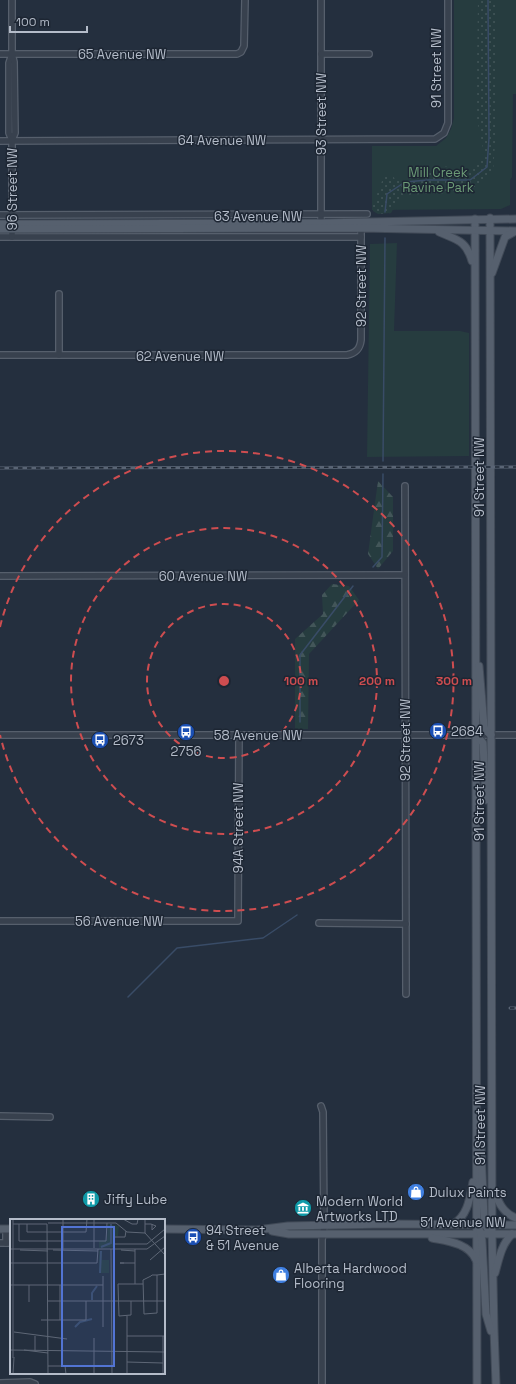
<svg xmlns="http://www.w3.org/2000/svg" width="516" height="1384" viewBox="0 0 516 1384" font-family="'Space Grotesk',sans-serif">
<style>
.grass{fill:#263c3f}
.forest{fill:url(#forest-firs)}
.park{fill:url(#park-dots)}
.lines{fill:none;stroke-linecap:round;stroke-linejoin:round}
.stream{stroke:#394c67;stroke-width:1.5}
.minor-casing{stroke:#565f6c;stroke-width:8}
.major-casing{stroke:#414a57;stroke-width:9}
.minor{stroke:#38414e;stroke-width:5.5}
.major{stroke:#56606e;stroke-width:7}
.rail-casing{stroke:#5a6575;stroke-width:3}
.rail{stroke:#1d2633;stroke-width:1.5;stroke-dasharray:4.5;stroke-linecap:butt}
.ring{fill:none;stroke:#ce4d50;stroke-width:2;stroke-dasharray:7 5}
.labels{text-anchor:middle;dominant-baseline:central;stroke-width:3;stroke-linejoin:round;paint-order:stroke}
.street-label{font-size:13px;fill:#b4bcc9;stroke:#1d2633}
.park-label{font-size:13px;fill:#6b9a76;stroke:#1d2633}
.poi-label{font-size:13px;fill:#b4bcc9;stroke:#1d2633;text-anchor:start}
.inset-river{fill:none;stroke:#394c67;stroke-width:2}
.inset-road{fill:none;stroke:#5e6776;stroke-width:1}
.view{fill:#5274d3;fill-opacity:0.15;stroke:#5274d3;stroke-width:2}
.inset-edge{fill:none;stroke:#b4bcc9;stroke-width:2}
.centre{fill:#ce4d50;stroke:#1d2633;stroke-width:2}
.ring-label{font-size:12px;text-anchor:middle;font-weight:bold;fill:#ce4d50;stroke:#1d2633;stroke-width:3;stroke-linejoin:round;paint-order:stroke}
</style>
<defs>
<pattern id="forest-firs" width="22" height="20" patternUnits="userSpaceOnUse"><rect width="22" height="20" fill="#263c3f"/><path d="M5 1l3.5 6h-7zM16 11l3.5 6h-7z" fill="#435659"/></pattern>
<pattern id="park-dots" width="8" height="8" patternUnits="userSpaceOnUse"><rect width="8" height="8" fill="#263c3f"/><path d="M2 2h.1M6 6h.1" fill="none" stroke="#435659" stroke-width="1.8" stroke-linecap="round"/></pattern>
</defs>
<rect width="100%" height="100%" fill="#242f3e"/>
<g class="grass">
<path d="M454,0h62v94h-3l-1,83 -2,3v25l-9,4 -129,1v-64h64l10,-8 5,-9 3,-11z"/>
<path d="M397,243l-3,88h66l9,2v123l-102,1 3,-213z"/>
</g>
<g class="forest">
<path d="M378,481l15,16v54l-15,18 -10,-15z"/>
<path d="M332,584l17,2 10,14 -50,54 -1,75h-13v-90l28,-25 -1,-19z"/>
</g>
<path class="park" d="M478,0h17v144l-2,29 -20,19 -72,3 -10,18 -13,1 -5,-3v-7l11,-28 9,-1 2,5 16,-2v-5h14l8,-7 42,2 9,-15 -8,-39z"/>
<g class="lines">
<g class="stream">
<path d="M385,212l2,-18 18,-12 23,-2h42l17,-13 2,-29 -1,-138"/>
<path d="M383,461l2,-223"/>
<path d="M373,567l9,-10 1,-83"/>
<path d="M300,722v-67l53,-69"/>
<path d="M128,997l49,-49 86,-10 34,-23"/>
</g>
<defs>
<g id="minor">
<path d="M321,0v218"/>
<path d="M0,54h237l4,-2 3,-6 1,-46"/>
<path d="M321,54h48"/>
<path d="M12,140l-3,-7v-70l3,-9"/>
<path d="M0,141l435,-2 9,-6 4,-10v-123"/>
<path d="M0,215l367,-1"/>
<path d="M0,237h361"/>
<path d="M12,237v-97l3,-7 -1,-71 -2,-8v-54"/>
<path d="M59,294v61"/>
<path d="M0,355h347c9,-2 13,-6 14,-15v-115"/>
<path d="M405,486l1,508"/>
<path d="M0,576l405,-1"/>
<path d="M0,735h516"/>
<path d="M0,921h238l1,-186"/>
<path d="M319,923l87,1"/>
<path d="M321,1106l2,6 1,114 -2,14v144"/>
<path d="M0,1116l50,1"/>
<path d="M6,1229v14"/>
<path d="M0,1243h11"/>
<path d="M0,1383l30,-1 5,2"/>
</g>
<g id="major">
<path d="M490,218l2,1016 2,95 2,55"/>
<path d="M475,219l2,1165"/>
<path d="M0,224l321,-1 195,-4"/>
<path d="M0,229l361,-1 155,3"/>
<path d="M439,232c18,8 27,8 33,29"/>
<path d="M492,273l13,-36 9,-5"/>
<path d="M479,666l5,60 1,4 6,5"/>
<path d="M476,735l7,8 3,57"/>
<path d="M478,1139l3,9 3,70 3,10"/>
<path d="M494,1191c5,12 9,22 22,27"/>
<path d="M453,1224c15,-8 17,-27 20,-42"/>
<path d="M0,1229h11"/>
<path d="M164,1229l93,1 31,-4 97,-2 131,1"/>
<path d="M272,1231l17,3h227"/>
<path d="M480,1231l2,9 4,74 5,17"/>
<path d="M432,1238c15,3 37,5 44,22"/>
<path d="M495,1273c4,-14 6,-28 17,-39"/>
</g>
</defs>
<use href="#minor" class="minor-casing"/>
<use href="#major" class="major-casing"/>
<use href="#minor" class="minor"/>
<use href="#major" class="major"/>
<defs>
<g id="rail">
<path d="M0,468l516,-1"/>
<path d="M510,1008h6"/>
</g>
</defs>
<use href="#rail" class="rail-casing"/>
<use href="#rail" class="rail"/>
</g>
<g class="ring">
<circle cx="224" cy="681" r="77"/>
<circle cx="224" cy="681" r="153"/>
<path d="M0 627A230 230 0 1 1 0 735"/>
</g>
<defs>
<symbol id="bus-disc" viewBox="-11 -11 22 22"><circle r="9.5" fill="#1a4fb4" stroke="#1d2633"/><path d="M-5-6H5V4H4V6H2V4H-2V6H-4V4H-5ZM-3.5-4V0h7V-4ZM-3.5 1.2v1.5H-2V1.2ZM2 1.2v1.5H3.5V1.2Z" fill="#fff"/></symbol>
<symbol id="shop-disc" viewBox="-11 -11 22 22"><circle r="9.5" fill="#3f7fe0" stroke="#1d2633"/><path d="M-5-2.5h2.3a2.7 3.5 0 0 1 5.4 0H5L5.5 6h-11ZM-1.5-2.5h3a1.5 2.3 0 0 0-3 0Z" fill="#fff"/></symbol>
<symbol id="building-disc" viewBox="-11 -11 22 22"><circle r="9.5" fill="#0f9aa8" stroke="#1d2633"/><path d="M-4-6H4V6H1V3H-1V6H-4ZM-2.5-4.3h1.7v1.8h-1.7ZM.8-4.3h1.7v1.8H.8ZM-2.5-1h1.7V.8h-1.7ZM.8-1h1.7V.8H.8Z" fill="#fff"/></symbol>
<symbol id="museum-disc" viewBox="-11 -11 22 22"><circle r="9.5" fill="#0f9aa8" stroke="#1d2633"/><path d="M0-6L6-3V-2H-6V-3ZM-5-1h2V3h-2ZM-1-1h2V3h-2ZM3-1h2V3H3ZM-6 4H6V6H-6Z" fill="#fff"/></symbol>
</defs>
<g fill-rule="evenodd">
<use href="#bus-disc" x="428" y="721" width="20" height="20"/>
<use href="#bus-disc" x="176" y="722" width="20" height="20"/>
<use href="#bus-disc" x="90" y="730" width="20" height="20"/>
<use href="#shop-disc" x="406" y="1182" width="20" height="20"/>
<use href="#building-disc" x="81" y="1189" width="20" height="20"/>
<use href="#museum-disc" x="293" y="1198" width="20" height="20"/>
<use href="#bus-disc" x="183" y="1227" width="20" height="20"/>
<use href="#shop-disc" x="271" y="1265" width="20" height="20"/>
</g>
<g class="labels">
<g class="street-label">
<text x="122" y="54">65 Avenue NW</text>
<text transform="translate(436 68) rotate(-90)">91 Street NW</text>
<text transform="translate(321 114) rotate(-90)">93 Street NW</text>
<text x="222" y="140">64 Avenue NW</text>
<text transform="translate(12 189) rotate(-90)">96 Street NW</text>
<text x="258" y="216">63 Avenue NW</text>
<text transform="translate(361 286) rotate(-90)">92 Street NW</text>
<text x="180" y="356">62 Avenue NW</text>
<text transform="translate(479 477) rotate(-90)">91 Street NW</text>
<text x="203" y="576">60 Avenue NW</text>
<text x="258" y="735">58 Avenue NW</text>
<text transform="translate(405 740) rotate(-90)">92 Street NW</text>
<text transform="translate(479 801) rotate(-90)">91 Street NW</text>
<text transform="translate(238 828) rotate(-90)">94A Street NW</text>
<text x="119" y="921">56 Avenue NW</text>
<text transform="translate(480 1125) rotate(-90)">91 Street NW</text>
<text x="463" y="1222">51 Avenue NW</text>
</g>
<g class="park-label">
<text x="438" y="172">Mill Creek<tspan x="438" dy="15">Ravine Park</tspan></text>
</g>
<g class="poi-label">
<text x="451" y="731">2684</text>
<text x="113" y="740">2673</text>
<text x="186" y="751" text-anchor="middle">2756</text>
<text x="429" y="1192">Dulux Paints</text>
<text x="104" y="1199">Jiffy Lube</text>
<text x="316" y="1201">Modern World<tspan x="316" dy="15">Artworks LTD</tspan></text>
<text x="206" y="1230">94 Street<tspan x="206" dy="15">&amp; 51 Avenue</tspan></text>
<text x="294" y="1268">Alberta Hardwood<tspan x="294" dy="15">Flooring</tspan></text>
</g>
</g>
<g transform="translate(10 1219)">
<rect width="155" height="155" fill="#242f3e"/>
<path d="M98,5l11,2 -1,10h-4l-1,11 -14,1v-7l8,-1zM89,32h3v9h7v13h-10z" fill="#263c3f"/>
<path class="inset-river" d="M91,28l10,-4v-19M90,54l1,-22M82,81v-7l5,-7M65,108l5,-5 12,-3"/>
<path class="inset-road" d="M3,0v139M84,0v29M113,0l9,5h5l1,-5M135,0v14l20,22M38,4h68l11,9 18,1M3,5h34M9,5v17h87l1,-18M17,5v8h59l1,-13M37,5l1,150M135,5h6l5,2 -4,4v-6M116,12l-1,6h-11v7h33l18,-15M0,30h137l18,-13M101,30l1,125M125,30v35M10,31l28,1M43,31l45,1M53,31v-31M111,31l14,1M140,41l15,-13M0,44h87l1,-14M114,44h-4h15M147,56v38l-13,1 -1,-34 8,-4 1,-1h5l8,-1M93,57v51M0,66h93M19,66v17M50,66v35M38,82h117M121,82v14l-12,1 -1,-32h25M117,97v58M31,101h45v-19M4,113l53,7M117,117h38M84,119v36M0,131l155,2M14,131l24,3M25,132v-15M117,143l36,1M38,147h17l1,8M3,155l1,-17M153,155v-38"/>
<path class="view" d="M52,8h52v139h-52z"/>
<rect width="155" height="155" class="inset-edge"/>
</g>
<circle cx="224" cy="681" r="6" class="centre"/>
<g class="ring-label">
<text x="301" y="685">100 m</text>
<text x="377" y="685">200 m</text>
<text x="454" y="685">300 m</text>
</g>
<path d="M10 26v6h77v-6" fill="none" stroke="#b4bcc9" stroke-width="2"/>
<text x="16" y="26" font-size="12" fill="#b4bcc9" stroke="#1d2633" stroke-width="3" paint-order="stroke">100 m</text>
</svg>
